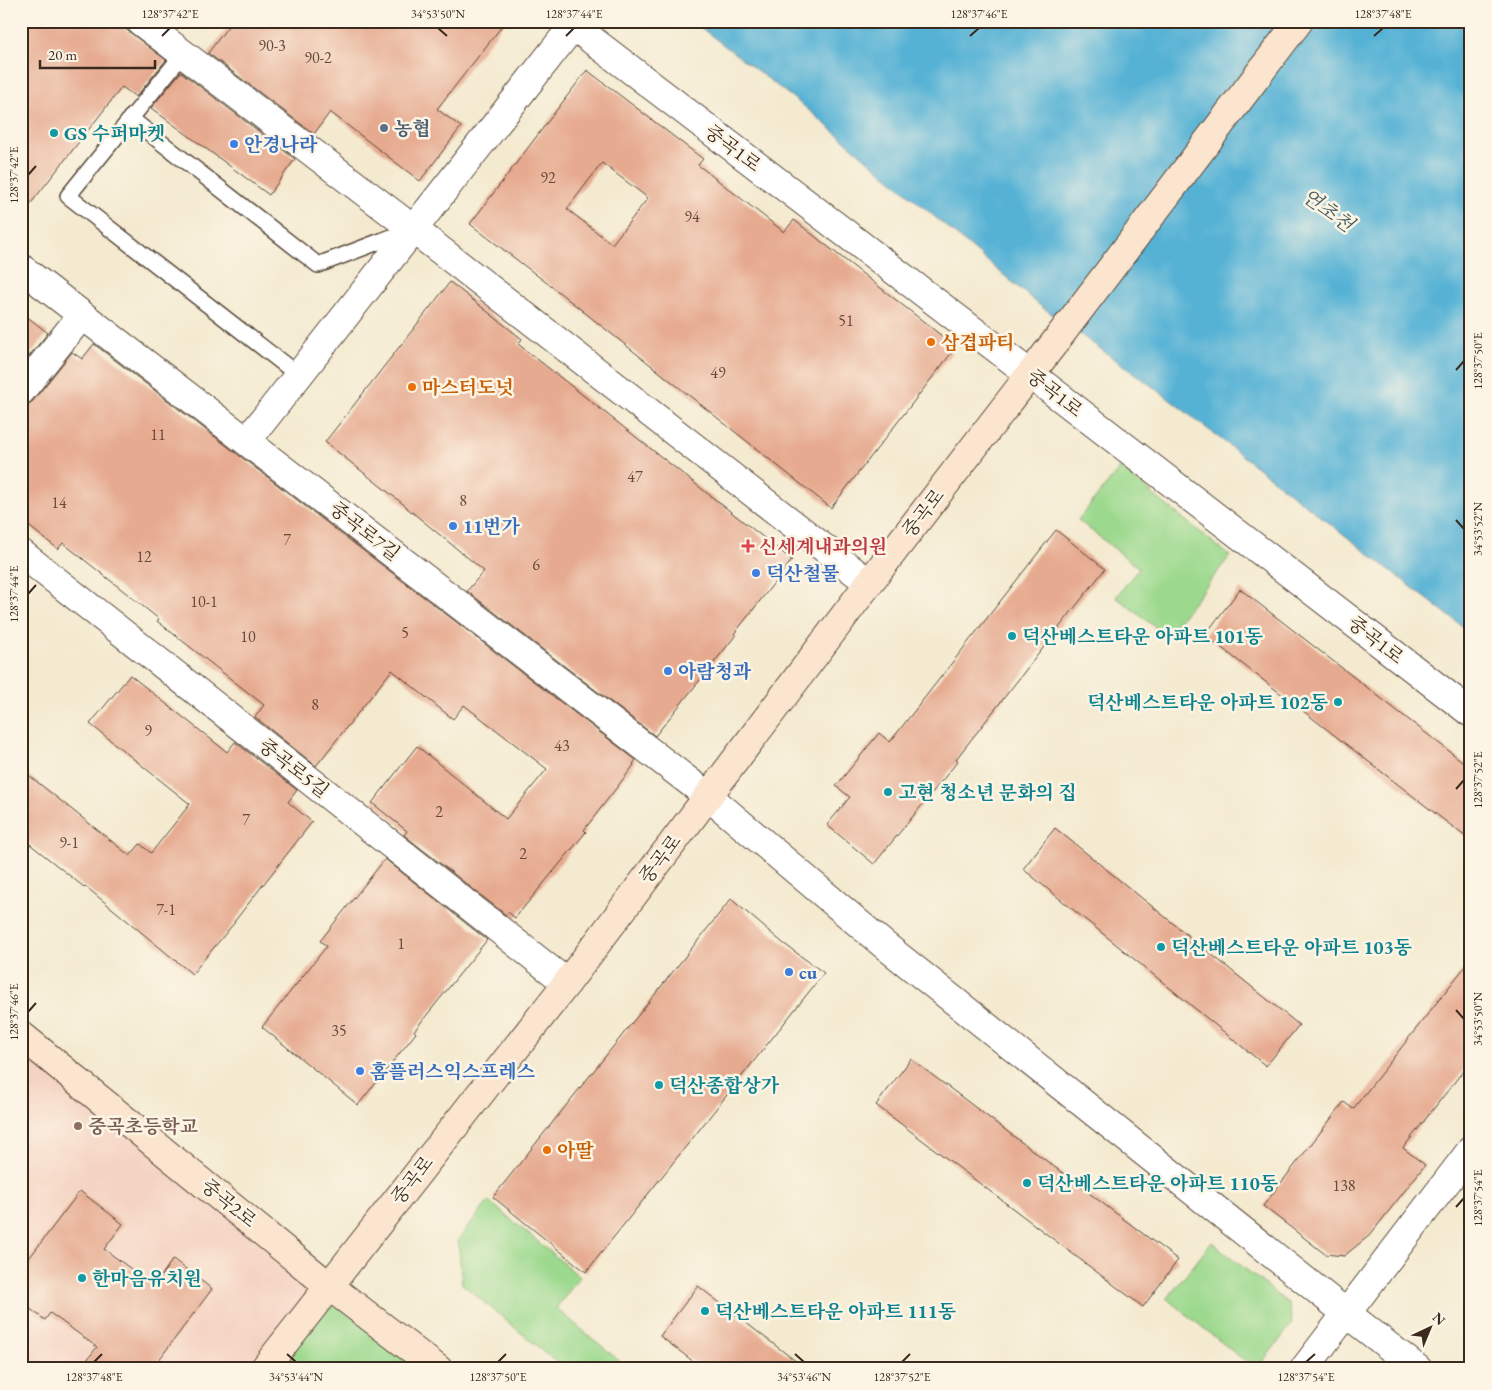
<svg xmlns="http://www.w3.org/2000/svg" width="1492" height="1390" viewBox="0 0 1492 1390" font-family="'EB Garamond','Noto Serif KR',serif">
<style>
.built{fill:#f5d3c2}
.green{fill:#9cd98e;stroke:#6c8256}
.water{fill:#57b2d5;stroke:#496e7a}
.building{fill:#e6aa90;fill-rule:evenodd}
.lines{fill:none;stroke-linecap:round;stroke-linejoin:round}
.lane-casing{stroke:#574739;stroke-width:18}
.street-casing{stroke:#574739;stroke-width:30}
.secondary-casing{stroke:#574739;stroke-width:30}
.lane{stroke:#fff;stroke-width:15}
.street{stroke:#fff;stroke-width:28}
.secondary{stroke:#fbe5cf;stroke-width:28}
.ticks{fill:none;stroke:#3b2a1e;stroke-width:2}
.service-dot{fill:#5c6f8a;stroke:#fcf5e5;stroke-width:2}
.culture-dot{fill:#0f9aa8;stroke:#fcf5e5;stroke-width:2}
.shop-dot{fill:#3f7fe0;stroke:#fcf5e5;stroke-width:2}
.food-dot{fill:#e8710a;stroke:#fcf5e5;stroke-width:2}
.health-dot{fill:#e0444e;stroke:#fcf5e5;stroke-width:2}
.education-dot{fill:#8d6e63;stroke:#fcf5e5;stroke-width:2}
.labels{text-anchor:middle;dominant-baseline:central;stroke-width:5;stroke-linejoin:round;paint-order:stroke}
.number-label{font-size:16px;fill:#664a3a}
.service-label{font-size:19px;font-weight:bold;fill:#4e5e75;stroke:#fcf5e5;text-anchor:start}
.culture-label{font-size:19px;font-weight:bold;fill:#0d838f;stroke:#fcf5e5;text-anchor:start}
.shop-label{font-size:19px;font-weight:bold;fill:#366cbe;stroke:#fcf5e5;text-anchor:start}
.street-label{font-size:19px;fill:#3b2a1e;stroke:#fcf5e5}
.food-label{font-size:19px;font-weight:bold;fill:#c56008;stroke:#fcf5e5;text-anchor:start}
.health-label{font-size:19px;font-weight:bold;fill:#be3a42;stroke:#fcf5e5;text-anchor:start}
.education-label{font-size:19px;font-weight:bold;fill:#785e54;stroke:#fcf5e5;text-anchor:start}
.water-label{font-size:20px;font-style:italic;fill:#455a5e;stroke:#fcf5e5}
.neatline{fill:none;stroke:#3b2a1e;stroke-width:2}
.ticks-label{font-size:12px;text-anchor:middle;fill:#3b2a1e}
</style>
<rect width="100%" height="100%" fill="#fcf5e5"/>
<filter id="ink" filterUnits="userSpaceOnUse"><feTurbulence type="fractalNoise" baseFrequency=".02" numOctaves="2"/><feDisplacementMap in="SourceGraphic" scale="10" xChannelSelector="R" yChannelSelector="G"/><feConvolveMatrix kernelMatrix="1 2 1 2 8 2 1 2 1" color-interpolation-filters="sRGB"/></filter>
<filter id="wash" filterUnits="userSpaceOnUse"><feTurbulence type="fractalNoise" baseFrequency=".0096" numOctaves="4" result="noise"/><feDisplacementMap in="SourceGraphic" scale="20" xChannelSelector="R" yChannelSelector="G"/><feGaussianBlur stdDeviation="1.12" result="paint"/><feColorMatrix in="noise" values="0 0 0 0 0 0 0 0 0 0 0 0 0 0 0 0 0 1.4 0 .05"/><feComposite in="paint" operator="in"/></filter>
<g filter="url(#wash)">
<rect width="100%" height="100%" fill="#f4ead0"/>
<path class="built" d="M21,1035l308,251 -65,83h-243z"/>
<g class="green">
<path d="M1120,468l110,88 -63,80 -51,-39 23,-29 -61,-48z"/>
<path d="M489,1201l91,76 -24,31 73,61h-64l-103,-85 -4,-45z"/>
<path d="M1212,1242l77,62 3,20 -35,45h-2l-88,-70z"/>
<path d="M329,1286l109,83h-174z"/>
</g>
<path class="water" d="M692,21h779v612l-311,-241 -122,-88 -233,-197z"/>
<g id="blocks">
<g class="building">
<path d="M21,21h94l51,39 -30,37 -14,-10 -101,129z"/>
<path d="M232,21h274l-69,88 24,18 -41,54 -90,-69 -16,22 -106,-81z"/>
<path d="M587,70l116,89 -5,6 86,67 10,-12 162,127 -125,161 -271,-215 -90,-69zM602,163l46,35 -36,46 -45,-35z"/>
<path d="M181,72l114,87 -26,36 -118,-87z"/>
<path d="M450,282l72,57 -4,5 274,216 -58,74 2,1 -81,101 -188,-145 17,-20 -77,-63v-1l-82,-65z"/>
<path d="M21,312l27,21 -27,33z"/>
<path d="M94,344l542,416 -3,4 1,1 -50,65 2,2 -71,86 -7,-6 -2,3 -102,-80 3,-4 -35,-28 45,-57 89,73 41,-50 -83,-64 -11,14 -61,-49 -76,96 -61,-49 9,-12 -107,-84 2,-2 -96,-76 -5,6 -37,-29v-114l6,-1 6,-4 39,-49 10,7z"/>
<path d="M1056,530l49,39 -149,190 2,2 -84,103 -47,-39 23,-28 -14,-11 43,-53 11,9z"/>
<path d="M1240,589l231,179v73l-266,-206z"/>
<path d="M130,675l97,77 8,-10 62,48 -9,12 24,20 -78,100h1l-43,52 -107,-88 -1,1 -63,-50v-68l109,87 10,-12 11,9 39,-49 -100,-80z"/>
<path d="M1055,828l244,197 -33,41 -243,-197z"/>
<path d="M385,859l102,81 -73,91 2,2 -58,72 -96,-78 65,-81 -7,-5z"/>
<path d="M731,899l52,44 41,30 -238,299 -93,-75z"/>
<path d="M1471,959v102l-68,87 22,17 -55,70 -26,21 -19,-2 -62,-48 81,-104 9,7z"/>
<path d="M911,1059l267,201 -35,47 -267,-202z"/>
<path d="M80,1191l43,33 -19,25 50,37 19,-27 39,30 -60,80h-72l17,-22 -47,-34 -5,7 -24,-18v-33z"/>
<path d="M698,1286l108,83h-103l-43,-33z"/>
</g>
</g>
</g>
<g filter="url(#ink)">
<use href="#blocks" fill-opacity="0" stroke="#574739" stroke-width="1"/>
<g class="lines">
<defs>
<g id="lane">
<path d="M183,54l-115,142 230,179"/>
<path d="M130,118l188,147 89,-34"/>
</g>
<g id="street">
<path d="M140,21l273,208 456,354"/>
<path d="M567,21l463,353 441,339"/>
<path d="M21,268l687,528 175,148 463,369 72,56"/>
<path d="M21,391l61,-76"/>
<path d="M247,441l326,-415"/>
<path d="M21,553l546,430"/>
<path d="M1304,1369l167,-219"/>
</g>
<g id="secondary">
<path d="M21,1035l308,251 109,83"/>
<path d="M264,1369l303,-386 302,-400 183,-237 247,-325"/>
</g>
</defs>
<use href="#lane" class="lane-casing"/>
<use href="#street" class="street-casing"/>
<use href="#secondary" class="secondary-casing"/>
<use href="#lane" class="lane"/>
<use href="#street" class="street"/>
<use href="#secondary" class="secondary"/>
</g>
</g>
<path class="ticks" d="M438,28l9,8M162,36l8,-8M566,36l8,-8M970,36l9,-8M1374,36l9,-8M28,175l8,-9M1456,370l8,-9M1456,520l8,9M28,594l8,-9M1456,789l8,-9M1456,1010l8,9M28,1012l8,-9M1456,1207l8,-9M287,1354l9,8M795,1354l9,8M94,1362l8,-8M498,1362l8,-8M902,1362l8,-8M1306,1362l9,-8"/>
<circle class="service-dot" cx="384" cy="128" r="5"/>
<g class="culture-dot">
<circle cx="54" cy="133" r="5"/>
<circle cx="1012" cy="636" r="5"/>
<circle cx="1338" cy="702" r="5"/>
<circle cx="888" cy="792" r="5"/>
<circle cx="1161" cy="947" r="5"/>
<circle cx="659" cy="1085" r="5"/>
<circle cx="1027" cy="1183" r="5"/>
<circle cx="82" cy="1278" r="5"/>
<circle cx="705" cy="1311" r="5"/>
</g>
<g class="shop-dot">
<circle cx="234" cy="144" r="5"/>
<circle cx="453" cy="526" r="5"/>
<circle cx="756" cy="573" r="5"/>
<circle cx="668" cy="671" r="5"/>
<circle cx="789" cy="972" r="5"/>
<circle cx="360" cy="1071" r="5"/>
</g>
<g class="food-dot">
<circle cx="931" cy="342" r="5"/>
<circle cx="412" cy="387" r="5"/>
<circle cx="547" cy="1150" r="5"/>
</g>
<path class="health-dot" d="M745.5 538.5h5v5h5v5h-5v5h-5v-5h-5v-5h5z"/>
<circle class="education-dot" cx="78" cy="1126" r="5"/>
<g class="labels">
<g class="number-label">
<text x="272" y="45">90-3</text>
<text x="318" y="57">90-2</text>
<text x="548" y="177">92</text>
<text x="692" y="216">94</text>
<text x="846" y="320">51</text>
<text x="718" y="372">49</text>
<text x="158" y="434">11</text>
<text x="635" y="476">47</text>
<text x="463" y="500">8</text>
<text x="59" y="502">14</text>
<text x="287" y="539">7</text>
<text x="144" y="556">12</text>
<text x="536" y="564">6</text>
<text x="204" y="601">10-1</text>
<text x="405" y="632">5</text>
<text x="248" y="636">10</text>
<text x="315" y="704">8</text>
<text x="148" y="730">9</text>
<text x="562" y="745">43</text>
<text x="439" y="811">2</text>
<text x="246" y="819">7</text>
<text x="69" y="842">9-1</text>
<text x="523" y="853">2</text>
<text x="166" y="909">7-1</text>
<text x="401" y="943">1</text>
<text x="339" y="1030">35</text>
<text x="1344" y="1185">138</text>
</g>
<g class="service-label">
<text x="394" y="128">농협</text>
</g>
<g class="culture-label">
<text x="64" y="133">GS 수퍼마켓</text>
<text x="1022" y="636">덕산베스트타운 아파트 101동</text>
<text x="1328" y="702" text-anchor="end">덕산베스트타운 아파트 102동</text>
<text x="898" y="792">고현 청소년 문화의 집</text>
<text x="1171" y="947">덕산베스트타운 아파트 103동</text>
<text x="669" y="1085">덕산종합상가</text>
<text x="1037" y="1183">덕산베스트타운 아파트 110동</text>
<text x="92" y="1278">한마음유치원</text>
<text x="715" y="1311">덕산베스트타운 아파트 111동</text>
</g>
<g class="shop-label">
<text x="244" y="144">안경나라</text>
<text x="463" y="526">11번가</text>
<text x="766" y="573">덕산철물</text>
<text x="678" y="671">아람청과</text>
<text x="799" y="972">cu</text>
<text x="370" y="1071">홈플러스익스프레스</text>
</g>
<g class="street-label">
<text transform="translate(733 148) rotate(37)">중곡1로</text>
<text transform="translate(1055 393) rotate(38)">중곡1로</text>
<text transform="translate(923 513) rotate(-52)">중곡로</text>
<text transform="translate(365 531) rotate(38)">중곡로7길</text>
<text transform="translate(1376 640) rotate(38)">중곡1로</text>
<text transform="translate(294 768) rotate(38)">중곡로5길</text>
<text transform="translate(660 859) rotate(-53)">중곡로</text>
<text transform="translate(412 1180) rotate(-52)">중곡로</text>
<text transform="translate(229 1203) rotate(39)">중곡2로</text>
</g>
<g class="food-label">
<text x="941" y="342">삼겹파티</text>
<text x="422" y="387">마스터도넛</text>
<text x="557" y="1150">아딸</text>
</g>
<g class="health-label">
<text x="759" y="546">신세계내과의원</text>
</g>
<g class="education-label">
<text x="88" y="1126">중곡초등학교</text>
</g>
<g class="water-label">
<text transform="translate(1328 210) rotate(36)">연초천</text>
</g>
</g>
<rect width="1492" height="1390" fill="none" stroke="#fcf5e5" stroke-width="55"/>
<g transform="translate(1430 1328) rotate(44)" stroke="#fcf5e5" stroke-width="4" paint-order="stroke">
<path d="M0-4L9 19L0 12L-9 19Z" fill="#3b2a1e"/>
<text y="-8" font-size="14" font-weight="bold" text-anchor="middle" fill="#3b2a1e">N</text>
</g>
<path d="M40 60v8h115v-8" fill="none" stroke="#3b2a1e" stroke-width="2.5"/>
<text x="48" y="60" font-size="15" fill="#3b2a1e" stroke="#fcf5e5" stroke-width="4" paint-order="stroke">20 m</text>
<rect x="28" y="28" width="1436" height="1334" class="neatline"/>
<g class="ticks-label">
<text x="170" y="18">128°37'42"E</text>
<text x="438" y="18">34°53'50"N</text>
<text x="574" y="18">128°37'44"E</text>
<text x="979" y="18">128°37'46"E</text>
<text x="1383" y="18">128°37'48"E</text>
<text transform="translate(14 175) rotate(-90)" y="4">128°37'42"E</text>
<text transform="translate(1478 361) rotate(-90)" y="4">128°37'50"E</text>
<text transform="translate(1478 529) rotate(-90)" y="4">34°53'52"N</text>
<text transform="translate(14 594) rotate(-90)" y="4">128°37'44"E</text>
<text transform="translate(1478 780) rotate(-90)" y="4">128°37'52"E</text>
<text transform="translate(14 1012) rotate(-90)" y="4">128°37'46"E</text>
<text transform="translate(1478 1019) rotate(-90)" y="4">34°53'50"N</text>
<text transform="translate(1478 1198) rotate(-90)" y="4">128°37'54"E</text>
<text x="94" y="1381">128°37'48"E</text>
<text x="296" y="1381">34°53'44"N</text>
<text x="498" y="1381">128°37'50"E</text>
<text x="804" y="1381">34°53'46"N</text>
<text x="902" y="1381">128°37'52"E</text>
<text x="1306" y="1381">128°37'54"E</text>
</g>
</svg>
